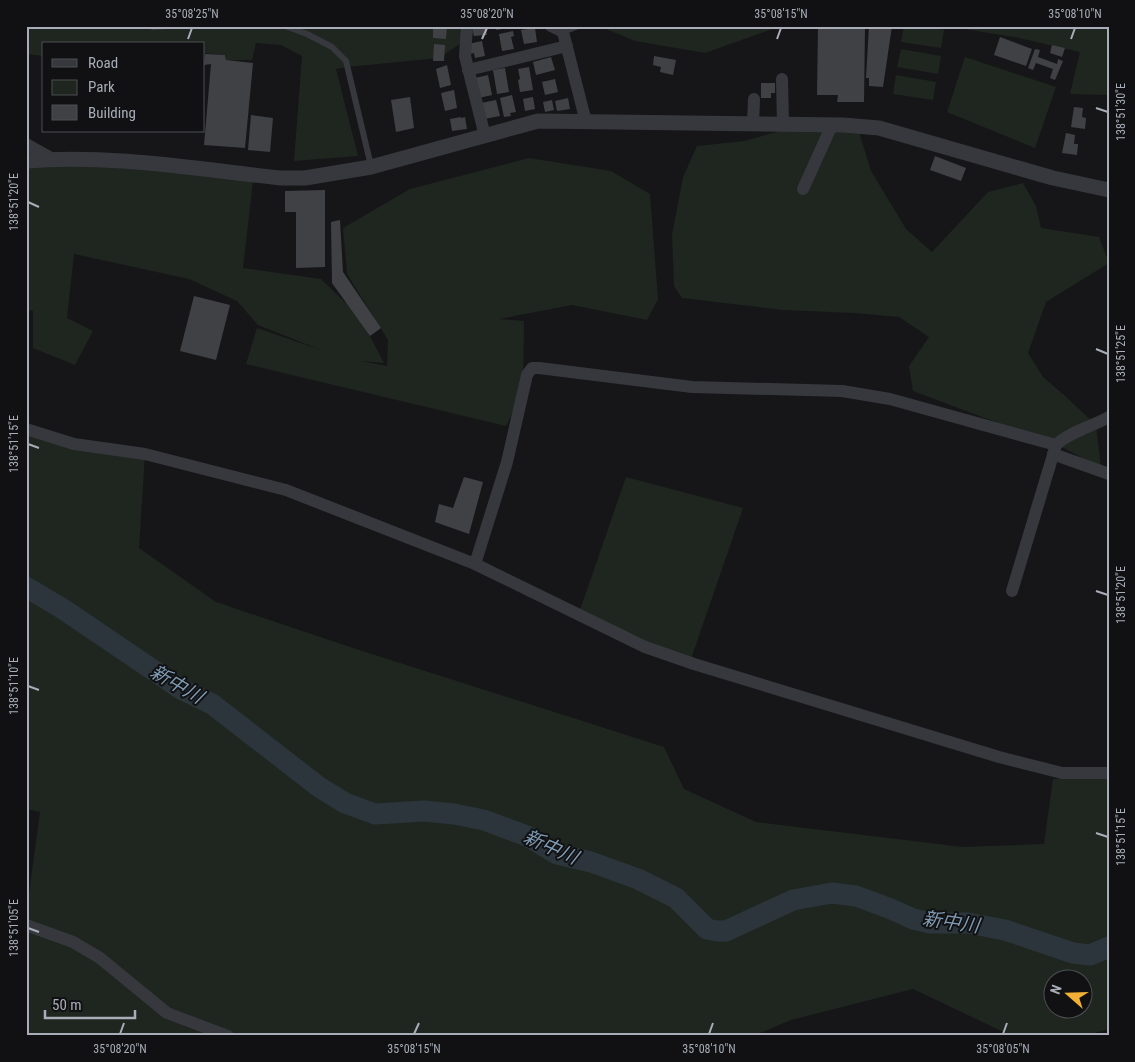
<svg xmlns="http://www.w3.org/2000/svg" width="1135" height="1062" viewBox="0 0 1135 1062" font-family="'Roboto Condensed','Noto Sans JP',sans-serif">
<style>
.green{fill:#1e261f;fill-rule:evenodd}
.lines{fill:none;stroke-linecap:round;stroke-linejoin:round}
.river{stroke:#2c353c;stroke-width:21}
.building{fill:#404145}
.service{stroke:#37383d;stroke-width:6}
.minor{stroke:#37383d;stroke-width:12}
.tertiary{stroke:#37383d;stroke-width:15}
.ticks{fill:none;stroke:#a8adb8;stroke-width:2}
.labels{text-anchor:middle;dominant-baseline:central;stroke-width:4;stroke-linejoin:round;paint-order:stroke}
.water-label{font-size:19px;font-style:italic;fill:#7f9bb3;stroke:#111113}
.neatline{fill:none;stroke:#a8adb8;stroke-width:2}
.ticks-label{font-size:12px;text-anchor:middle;fill:#a8adb8}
</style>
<rect width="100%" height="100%" fill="#161618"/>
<g class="green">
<path d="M26,26h461l-48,32 -92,9 -11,2 22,87 -64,5 8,-105 -21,-11 -25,-2 -4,17h-26v-5l-22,-2v-9h-160v12l-18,-2z"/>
<path d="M599,26h182l-76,27 -70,-12z"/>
<path d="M904,26h18l22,4 -3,18 -40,-6z"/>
<path d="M946,26h163v69l-39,-1 10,-42 -61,-14z"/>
<path d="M901,49l40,7 -3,18 -41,-7z"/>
<path d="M965,57l91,30 -21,61 -88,-36z"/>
<path d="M896,75l40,7 -3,18 -40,-6z"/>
<path d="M805,124l54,8 12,39 35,58 26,23 56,-60 35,-9 13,23 5,22 58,9 10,26 -63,39 -18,51 15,24 21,18 32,30 5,43 -39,-21 -149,-56 -4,-25 20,-29 -30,-20 -45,-4 -71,-3 -101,-12 -8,-12 -2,-51 11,-58 14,-31 47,-5z"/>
<path d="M26,147l8,4 219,30 -10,87 78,11 39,38 24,46 -23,-2 26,5 1,-26 -41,-66 -4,-46 67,-39 119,-31 82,13 39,23 8,105 -11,21 -75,-15 -73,14 25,2 -1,72 -17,33 -260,-62 11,-36 64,22 -63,-25 -21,-24 -48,-22 -115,-25 -7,64 26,13 -18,34 -42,-17v-37l-7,-1z"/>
<path d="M26,428l119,26 -6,94 77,54 137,46 311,99 20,42 72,33 207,25 81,-3 9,-65h56v250l-25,7h-72l-99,-47 -122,31 -38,16h-727v-120l14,-104 -14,-3zM1052,980h30v30h-30z"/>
<path d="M626,477l117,31 -52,151 -52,-15 -59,-34z"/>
</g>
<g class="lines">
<path class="river" d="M26,587l37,22 118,80 31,15 107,83 26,16 30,11 49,-3 30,3 30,6 43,16 30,18 34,8 47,17 38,19 31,31 10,2h9l67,-31 39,-7 24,3 35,13 22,10 17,4h38l37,7 68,23 17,2 19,-8"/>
</g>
<g class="building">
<path d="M433,26h14l-1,13 -13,-1z"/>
<path d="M472,26h14l1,9 -13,1z"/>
<path d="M496,26h19v1l-19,3z"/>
<path d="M818,26h47l-1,76h-27l1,-7h-21z"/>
<path d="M869,26h23l-9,61 -14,-1v-8h-3z"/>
<path d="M535,28l2,14 -13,2 -3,-14z"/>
<path d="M513,31l1,5 -3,1 3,12 -12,2 -3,-17z"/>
<path d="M1000,37l32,12 -6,17 -32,-11z"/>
<path d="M482,41l3,15 -10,2 -1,-5 -4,1 -2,-10z"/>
<path d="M434,44l11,1 -1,16h-11z"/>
<path d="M1052,45l13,3 -3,9 -12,-4z"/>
<path d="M1035,49l5,1 -2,7 19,7 1,-5 5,2 -8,19 -5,-2 3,-9 -17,-6 -3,7 -5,-2z"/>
<path d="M205,54l20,1 1,5 27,3 -8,85 -41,-3 7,-81 -7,1z"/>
<path d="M654,56l22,4 -3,15 -13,-3 1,-5 -8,-2z"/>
<path d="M551,57l4,13 -19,5 -3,-13z"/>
<path d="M447,65l4,20 -11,3 -4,-19z"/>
<path d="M529,67l4,23 -13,2 -2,-12 2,-1 -2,-10z"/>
<path d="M505,68l4,24 -12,2 -4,-24z"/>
<path d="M488,75l4,20 -13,3 -4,-20z"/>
<path d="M555,79l3,13 -13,3 -3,-13z"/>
<path d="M761,83h14v10h-4v5h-10z"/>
<path d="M454,90l3,18 -12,3 -4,-18z"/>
<path d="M512,95l4,17 -6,1 1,3 -7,1 -4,-19z"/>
<path d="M410,97l4,31 -18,4 -5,-32z"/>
<path d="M533,97l2,12 -10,2 -2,-12z"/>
<path d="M568,98l2,11 -13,2 -2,-10z"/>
<path d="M496,100l4,16 -16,3 -3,-16z"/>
<path d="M552,100l2,10 -9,2 -2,-10z"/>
<path d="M1074,107l9,1 -1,9 4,1 -1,11 -14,-2z"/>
<path d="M251,115l22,3 -3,34 -22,-2z"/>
<path d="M461,117v1l4,-1 2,12 -15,2 -2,-12z"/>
<path d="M1066,133l9,2 -1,9h4l-1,11 -15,-2z"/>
<path d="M935,156l31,12 -5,13 -31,-11z"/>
<path d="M325,190v77l-29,1v-56h-11v-21z"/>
<path d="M340,220l3,52 38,56 -11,8 -38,-53 -1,-61z"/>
<path d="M194,296l36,9 -14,55 -36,-9z"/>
<path d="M464,477l19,5 -14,52 -34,-12 4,-18 14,4z"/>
</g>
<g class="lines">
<g class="service">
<path d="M285,26l22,8 25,13 14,14 25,105"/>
<path d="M153,27l16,-1"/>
<path d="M563,32l15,-6"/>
</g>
<g class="minor">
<path d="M467,26l-2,30 20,80"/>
<path d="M551,26l12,6 23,90"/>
<path d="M468,70l99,-24"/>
<path d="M782,79l1,45"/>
<path d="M753,124l1,-25"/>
<path d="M26,144l27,15"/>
<path d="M803,189l29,-64"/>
<path d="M26,429l48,15 71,10 141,36 189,74 170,83 49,17 305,93 63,16h47"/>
<path d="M1053,454l56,20"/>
<path d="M475,564l32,-102 20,-87 5,-7h7l153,19 150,4 48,8 166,46"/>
<path d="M1012,591l44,-146c11,-12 37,-19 53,-28"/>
<path d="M26,925l47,17 27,16 67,55 61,23"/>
</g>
<path class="tertiary" d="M26,161c85,-7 170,8 254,17h25l66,-11 167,-46 305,4 36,3 174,50 56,12"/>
</g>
<path class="ticks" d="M188,39l4,-11M482,39l5,-11M777,39l4,-11M1071,39l4,-11M1096,108l12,4M28,202l11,5M1096,349l12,5M28,444l11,4M1096,591l12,4M28,686l11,4M1096,833l12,4M28,928l11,4M120,1034l4,-11M414,1034l5,-11M709,1034l4,-11M1003,1034l4,-11"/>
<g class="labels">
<g class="water-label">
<text transform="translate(177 684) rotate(30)">新中川</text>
<text transform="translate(551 847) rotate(24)">新中川</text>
<text transform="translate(951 922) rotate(8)">新中川</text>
</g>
</g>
<rect width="1135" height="1062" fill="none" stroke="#111113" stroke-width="55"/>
<rect x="42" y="42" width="162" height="90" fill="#111113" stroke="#4d4f55"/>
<rect x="52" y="59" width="25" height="8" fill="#37383d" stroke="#4d4f55"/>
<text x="88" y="68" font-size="15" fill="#a8adb8">Road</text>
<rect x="52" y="80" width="25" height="15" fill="#1e261f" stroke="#4d4f55"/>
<text x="88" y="92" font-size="15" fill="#a8adb8">Park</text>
<rect x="52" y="105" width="25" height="15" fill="#404145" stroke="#4d4f55"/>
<text x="88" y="118" font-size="15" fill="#a8adb8">Building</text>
<g transform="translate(1068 994) rotate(290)"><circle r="24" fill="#111113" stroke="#4d4f55"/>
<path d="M0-4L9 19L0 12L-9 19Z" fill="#f2b134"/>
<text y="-8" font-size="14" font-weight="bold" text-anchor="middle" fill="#a8adb8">N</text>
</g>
<path d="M45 1010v8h90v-8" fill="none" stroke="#a8adb8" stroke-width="2.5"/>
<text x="52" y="1010" font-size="15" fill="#a8adb8" stroke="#111113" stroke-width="4" paint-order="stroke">50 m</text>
<rect x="28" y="28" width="1080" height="1006" class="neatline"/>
<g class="ticks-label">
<text x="192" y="18">35°08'25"N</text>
<text x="487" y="18">35°08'20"N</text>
<text x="781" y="18">35°08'15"N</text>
<text x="1075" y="18">35°08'10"N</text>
<text transform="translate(1121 112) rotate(-90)" y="4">138°51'30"E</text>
<text transform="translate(14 202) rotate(-90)" y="4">138°51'20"E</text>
<text transform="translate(1121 354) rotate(-90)" y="4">138°51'25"E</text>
<text transform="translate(14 444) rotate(-90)" y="4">138°51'15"E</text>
<text transform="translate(1121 595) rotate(-90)" y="4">138°51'20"E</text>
<text transform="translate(14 686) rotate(-90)" y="4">138°51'10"E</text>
<text transform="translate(1121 837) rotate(-90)" y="4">138°51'15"E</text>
<text transform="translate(14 928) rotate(-90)" y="4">138°51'05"E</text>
<text x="120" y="1053">35°08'20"N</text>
<text x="414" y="1053">35°08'15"N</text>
<text x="709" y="1053">35°08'10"N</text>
<text x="1003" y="1053">35°08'05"N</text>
</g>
</svg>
